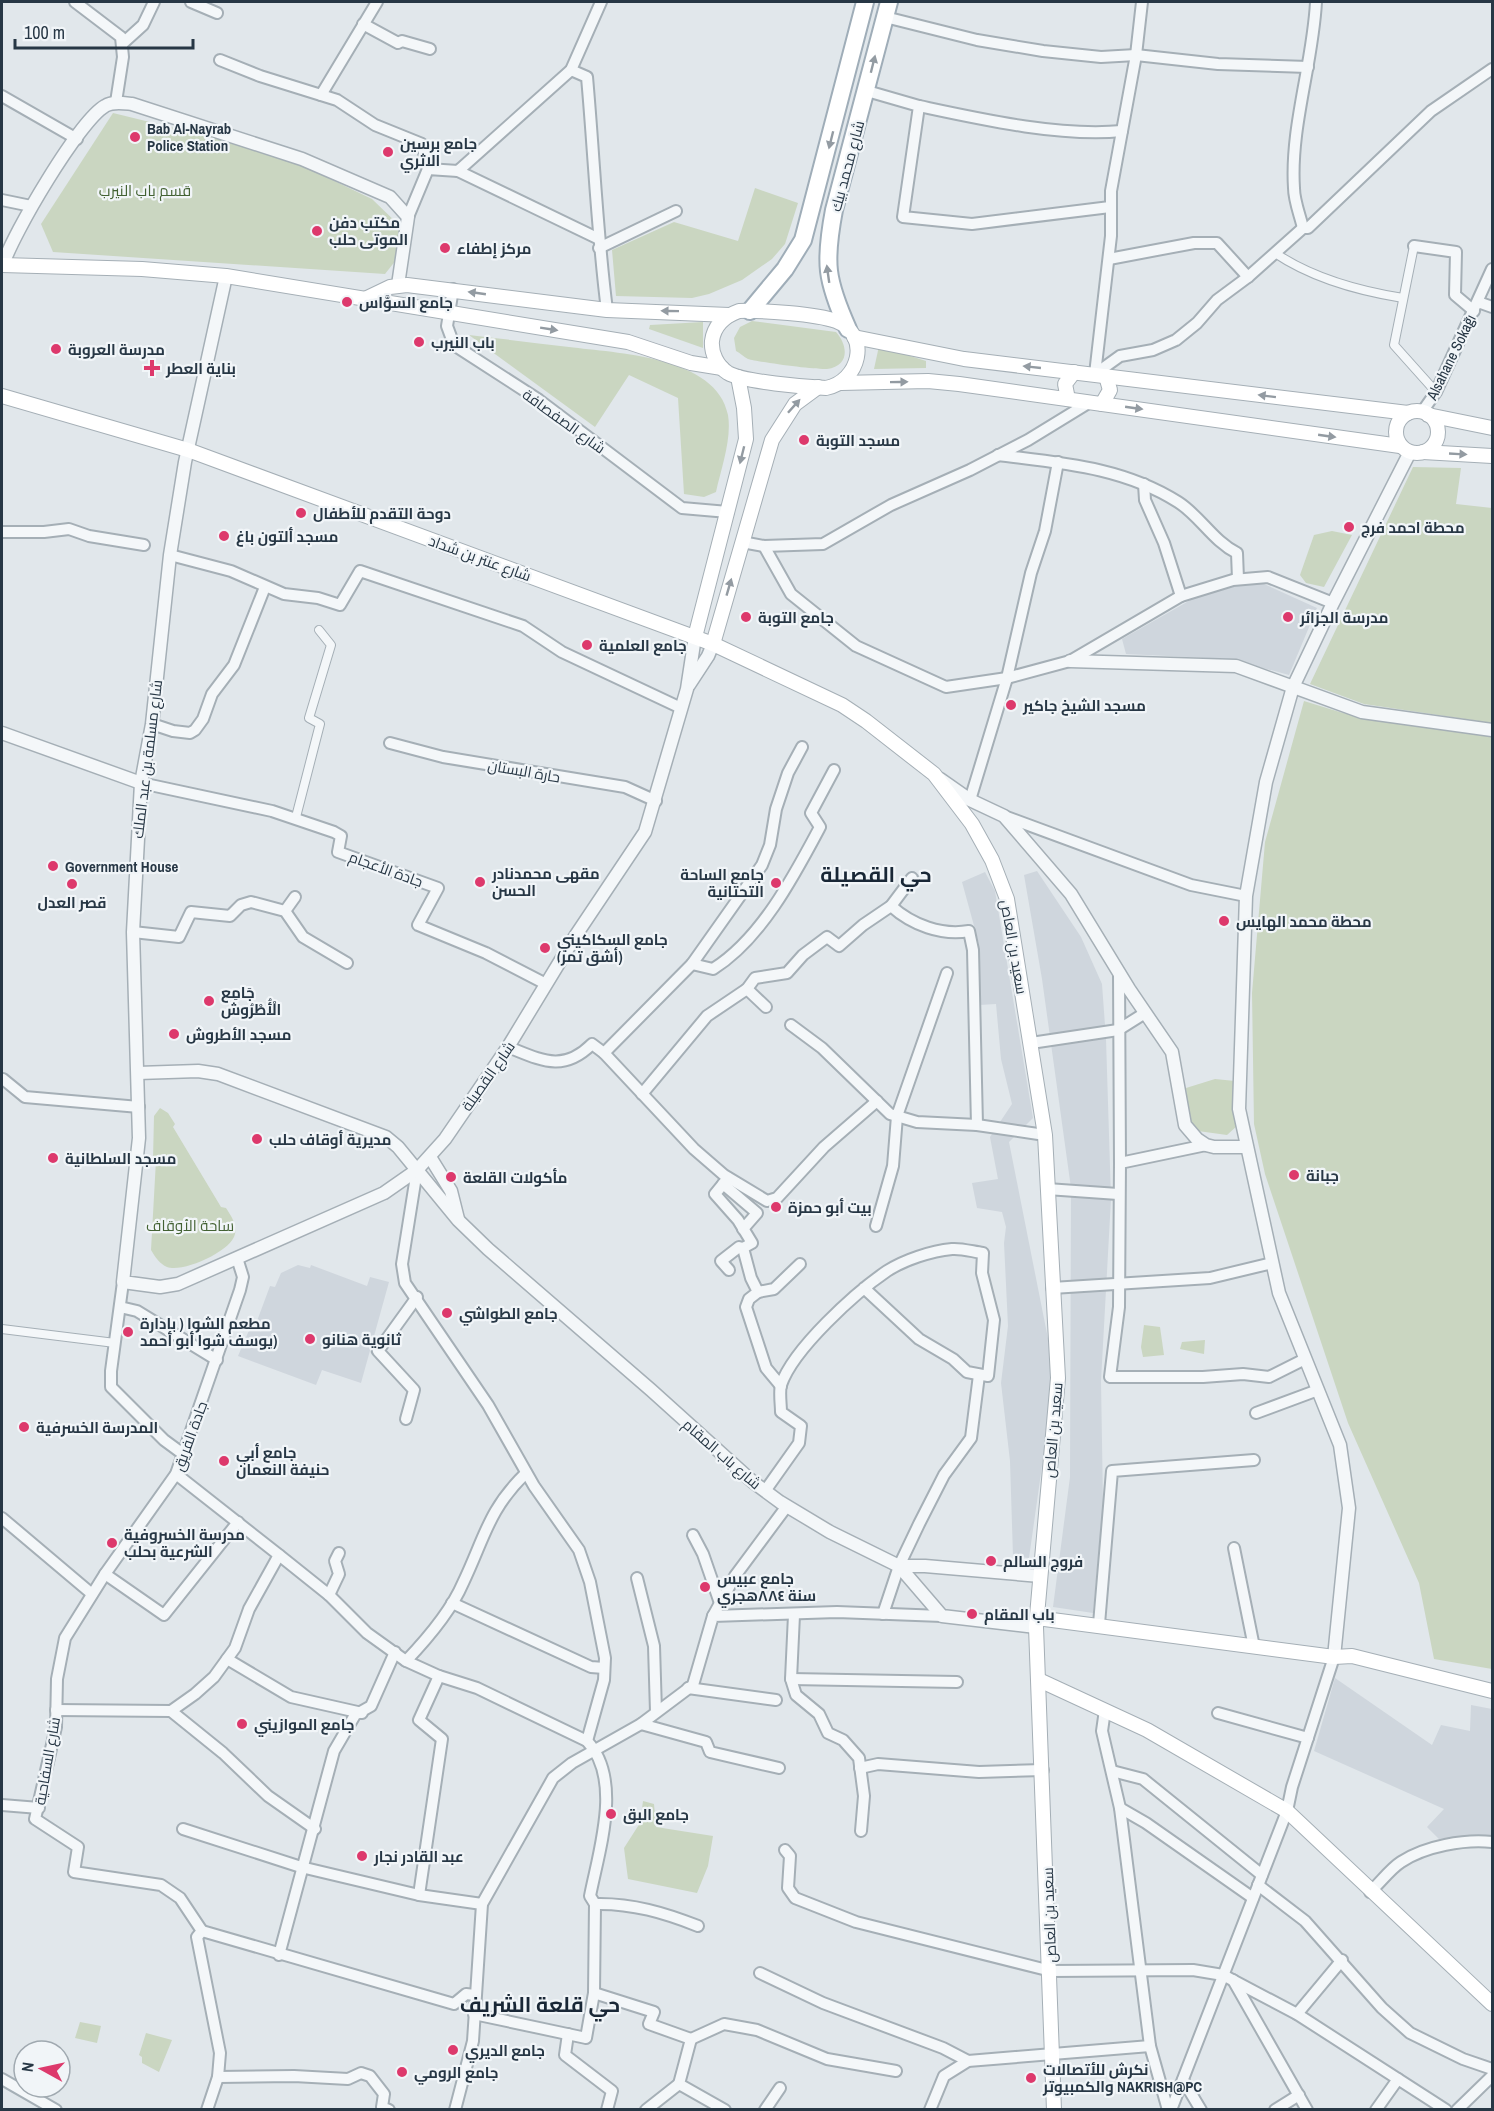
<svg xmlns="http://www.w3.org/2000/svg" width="1494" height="2111" viewBox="0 0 1494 2111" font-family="'Archivo Narrow',Cairo,sans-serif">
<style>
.built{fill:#cfd6dd}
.green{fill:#cad6c1}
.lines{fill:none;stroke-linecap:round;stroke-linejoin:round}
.pedestrian-casing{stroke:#a5afb6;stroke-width:10}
.minor-casing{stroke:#a5afb6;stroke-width:14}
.tertiary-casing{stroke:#a5afb6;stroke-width:15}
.secondary-casing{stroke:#a5afb6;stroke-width:16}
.primary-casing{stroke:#9fadb8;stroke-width:20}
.pedestrian{stroke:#f4f7f9;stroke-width:8}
.minor{stroke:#f4f7f9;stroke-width:10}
.tertiary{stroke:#f4f7f9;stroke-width:12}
.secondary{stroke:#fff;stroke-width:14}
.primary{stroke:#fff;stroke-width:16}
.oneway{fill:#939ba2}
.poi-dot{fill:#dd396c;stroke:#f1f5f8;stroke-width:2}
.labels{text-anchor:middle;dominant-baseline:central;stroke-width:4.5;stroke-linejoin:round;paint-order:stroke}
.poi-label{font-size:15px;font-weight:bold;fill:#273745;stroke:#f1f5f8;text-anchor:start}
.street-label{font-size:15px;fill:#273745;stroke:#f1f5f8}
.park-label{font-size:15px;fill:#436233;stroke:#f1f5f8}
.district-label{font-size:21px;font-weight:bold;fill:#192736;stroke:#f1f5f8}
</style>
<rect width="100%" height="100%" fill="#e1e7eb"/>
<g class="built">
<path d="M1244,584h20l53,24 -28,67 -59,-16 -104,-5 -4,-15 72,-41z"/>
<path d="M1037,871l44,66 21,47 4,55 5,160 -10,182 2,122 -10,110 -40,-6 17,-130 1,-289 -29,-209 -18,-104z"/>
<path d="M985,872l10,19 38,227 -24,24 46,232 -26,184 -16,-2 -3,-95 -9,-78 7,-57 -4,-83 2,-16 -4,-15 -25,-4 -5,-25 26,-4 -8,-42 22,-33 -11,-45 -5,-55 -17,1v-61l-17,-62z"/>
<path d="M298,1265l12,3 1,-3 56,21 3,-9 19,5 -28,101 -39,-13 -6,15 -78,-29 15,-35h4l13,-35 5,1 6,-14z"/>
<path d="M1335,1678l97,67 9,-20 29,6 1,-26 21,4v129l-23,-2 -30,3 -12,-12 17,-18 -130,-58z"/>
</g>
<g class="green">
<path d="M113,113l163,40 96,46 29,28 -1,28 -15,19 -332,-22 -12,-28z"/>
<path d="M755,188l43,15 -13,41 -13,15 -30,21 -33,14 -17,4 -76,-2 -4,-46 62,-28 64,19z"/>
<path d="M752,321l84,11c12,13 14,34 -9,37 -10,1 -69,-7 -79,-10 -4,-2 -8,-6 -12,-8l-2,-13 6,-11z"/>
<path d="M703,322v26l-54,-19 1,-4z"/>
<path d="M469,335c34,4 67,8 100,12 46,6 148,9 159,68 4,24 -7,54 -12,77l-12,5 -20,-3 -6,-96 -49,-23 -34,52z"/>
<path d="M879,346l47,15v7l-52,1z"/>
<path d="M1413,467l48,1 -5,36 36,4v215l-128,-19 -54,-20z"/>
<path d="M1332,531l20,4 -28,52 -18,-4 -6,-8 14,-40z"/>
<path d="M1304,701l39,12 149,23v933l-58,-10 -15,-76 -71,-160 -83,-249 -11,-50 -2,-131 13,-151z"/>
<path d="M1215,1079l20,2 3,44 -11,10 -29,-4 -9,-10 -3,-33z"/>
<path d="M160,1108l8,5 7,11 -2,3 48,80 5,1c5,8 11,16 9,26 -3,17 -52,39 -68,33 -7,-3 -12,-10 -16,-17l5,-90 -3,-1 1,-43z"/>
<path d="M1144,1325l16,2 4,28 -21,2 -2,-10z"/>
<path d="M1205,1340l-1,14 -24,-5 2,-7z"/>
<path d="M643,1801l11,3 2,23 57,9 -5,30 -11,27 -69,-14 -4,-31 16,-25z"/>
<path d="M80,2022l21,4 -4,17 -22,-5z"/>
<path d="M146,2033l26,7 -13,32 -17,-9v-6l-3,-2z"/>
</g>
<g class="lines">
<defs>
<g id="pedestrian">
<path d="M1414,246l-20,99 42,47"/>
<path d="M1275,253c37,25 84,38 128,45"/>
<path d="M296,817l24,-93 -11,-6 22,-73 -12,-15"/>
<path d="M2,1329l113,14"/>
</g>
<g id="minor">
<path d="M75,2l46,35 2,20 -7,45"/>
<path d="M191,2l26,11"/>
<path d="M885,17l92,23 66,11 58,6 35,-2 82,9 90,3"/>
<path d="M363,24l35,19 4,-2 28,8"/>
<path d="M122,44l21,-19 11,-23"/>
<path d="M220,60l40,16 77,24 38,25 47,19 6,25"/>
<path d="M571,70l16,7c7,78 10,156 20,233"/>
<path d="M867,91l52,15 -16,111 69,7 138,-17"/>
<path d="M321,95l56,-93"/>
<path d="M2,96l75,43"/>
<path d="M919,106c61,13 140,31 203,25"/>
<path d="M458,171l139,67"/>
<path d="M2,200l29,6"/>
<path d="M408,217l20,-48 30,2 113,-101 30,-68"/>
<path d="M1303,228c-3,-13 -9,-27 -9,-40 -4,-61 19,-125 22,-186"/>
<path d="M1414,246l42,6 -1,43 19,16"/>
<path d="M599,248l77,-37"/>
<path d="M1109,259l85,-16h23l31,34"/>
<path d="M453,289l-6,37 7,19 85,55 143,108 46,4"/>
<path d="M1478,302l14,5"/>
<path d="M1095,374l25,-18 33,-6 23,-10 21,-17 20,-23 31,-23 55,-49h5l123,-117 61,-42"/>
<path d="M1095,374l16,-138v-45l25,-136 6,-53"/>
<path d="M1422,412l14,-20 56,-123"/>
<path d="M998,455c63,8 125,12 180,47 22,14 35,39 59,51l1,26"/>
<path d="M1144,484l1,16 19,43 17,53"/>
<path d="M2,532h42l25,-3 20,7 55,9"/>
<path d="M742,542l22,4 59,-2 68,-39 79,-35 58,-30 62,-38"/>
<path d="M764,546l27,48 65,52 90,41 61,-9 63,-17 111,-65 52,-16 35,-3 65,26"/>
<path d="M170,555l61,16 53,23 34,4 22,7 20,-34 163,55 39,26 119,56"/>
<path d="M152,724l21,7 17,2 5,-3 8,-11 9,-25 22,-29 31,-78"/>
<path d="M390,743l53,14 182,30 31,14"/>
<path d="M802,747l-14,26 -12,36 -6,36 -8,20 -70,99 -88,89 90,96 30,26 43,26 10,-3 47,-51 53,-46"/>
<path d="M141,783l131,28 62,21 7,4 -3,16 100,36 -20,37 68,28 60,31"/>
<path d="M970,800l37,-122 24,-105 14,-42 13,-69"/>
<path d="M1004,816l187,69 55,11"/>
<path d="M891,906c21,19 51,30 78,25l4,19 4,175"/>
<path d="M285,911l10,-14"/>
<path d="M133,932l46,5 12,-25 39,4 11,-11 10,-3 34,9 18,26 44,26"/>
<path d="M692,964l21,5c48,-30 81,-93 107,-142l-9,-14 23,-43"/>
<path d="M1119,973l1,190"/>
<path d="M747,989l19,18"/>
<path d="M791,1025l31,23 68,66 27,8 60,3 68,10"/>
<path d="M1031,1043l87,-13 27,-17"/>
<path d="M508,1047c33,13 55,26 84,-3l12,9"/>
<path d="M3,1079l22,18 114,10"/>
<path d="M642,1094l65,-78 40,-27 8,-11 32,-5 16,-18 24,-18 12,9 24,-21 28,-19 21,-28"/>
<path d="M1206,1145l-86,18 -1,144 -9,70h93l40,-3 26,3 36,-18"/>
<path d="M417,1170l-15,94 3,19 83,122 46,81 45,64 11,32 15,76 -1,22 -17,61"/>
<path d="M728,1178l-13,16 23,26 14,23 -9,5 8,30 7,14 -9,7 -3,8 20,61 15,18"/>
<path d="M723,1184l34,29 -14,16"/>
<path d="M1047,1189l71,5"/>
<path d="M876,1226l17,-60 4,-50 50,-143"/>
<path d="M729,1270l-8,-9 18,-14 4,1"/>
<path d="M123,1282l-12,89v16l53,53 19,14"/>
<path d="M1052,1288l158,-10 62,-15"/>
<path d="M758,1292l16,-3 26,-25"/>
<path d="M120,1307l17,4 80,49"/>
<path d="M1256,1413l62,-23"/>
<path d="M406,1419l8,-29 -36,-39 39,-54"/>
<path d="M176,1474l103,81 50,40 38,38 39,28 33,15 38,12 110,53c36,38 12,109 3,155l5,8 -1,89 -8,45 -112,-24"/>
<path d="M765,1491l34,-48 2,-17 -20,-14c0,-8 -2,-20 0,-27 12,-36 75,-93 106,-114 17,-11 44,-20 65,-22 9,-1 22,3 31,4l-1,20 12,47 -6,56 -21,-4 -14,-13 -34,-20 -55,-51"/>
<path d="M2,1518l90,76"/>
<path d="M693,1535l10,19 17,49"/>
<path d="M1234,1548l20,99"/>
<path d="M105,1574l59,41 74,-93"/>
<path d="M637,1578l17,68 2,66"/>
<path d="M329,1595l10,-21 -4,-13 4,-8"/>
<path d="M452,1603l139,64 13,1"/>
<path d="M883,1614l16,-48 20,-42 25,-49 27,-37 8,-63"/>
<path d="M794,1615l-3,64 5,16 23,19 9,19 15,7 16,18 5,38 -3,35"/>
<path d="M713,1616l22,-40 52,-70"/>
<path d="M1099,1624l13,-153 142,-11"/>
<path d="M227,1659l64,38 71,16"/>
<path d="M406,1661c21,-22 45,-50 57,-78 22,-46 25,-73 63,-110"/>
<path d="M791,1679l166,3"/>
<path d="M688,1688l88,12"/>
<path d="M56,1710l115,1 24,-17 19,-17 21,-29 14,-39 30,-54"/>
<path d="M1105,1710l-3,21 18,77 30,238 18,64"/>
<path d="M171,1711l52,42 45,43 47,33"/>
<path d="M1218,1713l90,25"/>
<path d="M641,1724l65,18 4,10 69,16"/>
<path d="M860,1768l18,-4 101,8 64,-2"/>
<path d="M1112,1771l31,8 119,96"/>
<path d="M2,1805l37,3"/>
<path d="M1120,1808l26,15 107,75"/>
<path d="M183,1829l118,38 118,28 63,9"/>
<path d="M785,1850l5,6 -2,32 7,10 61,24 195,49 142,-1 30,5 74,39 149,96"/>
<path d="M1258,1885l47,36 77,87 28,25 53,26 29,10"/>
<path d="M1370,1892c10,-9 20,-23 31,-30 24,-16 64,-23 91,-20"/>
<path d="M419,1895l23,-156 -23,-19 20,-44"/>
<path d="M595,1904c37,-1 70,9 103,22"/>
<path d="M202,1931l-22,-33 -19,-13 -87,-13 4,-25 -43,-28 21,-92 1,-48 8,-41 40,-64 71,-100 64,-184 3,-13 -6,-19"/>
<path d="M279,1955l55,-204 21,-36 16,-9 24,-54"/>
<path d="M760,1973l63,30 120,45 25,13"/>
<path d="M1233,1980l74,130"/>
<path d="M594,1993l60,19 -5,12 42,15 -12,45 46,26"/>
<path d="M1297,2014l45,-54"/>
<path d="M568,2034l-3,21 47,36 -5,19"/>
<path d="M691,2039l33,-15 33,6 70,29 69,12"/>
<path d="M218,2077l76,-1 54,3 13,-6 9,3 14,18 -2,13 7,3"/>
<path d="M2,2079l54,31"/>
<path d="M1183,2080l18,30"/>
<path d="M207,2110l11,-33 2,-24 -23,-116 5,-6 252,73 12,-10 9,1"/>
<path d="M455,2110l18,-69 9,-137 71,-126 19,-15 69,-39 52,-39 20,-69 124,-4 105,4"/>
<path d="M646,2110l33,-26"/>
<path d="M765,2110l15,-22"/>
<path d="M930,2110l14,-34 24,-15 182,-15"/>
<path d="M1171,2110l116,-299 5,-24 42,-130"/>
<path d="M1275,2110l24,-15"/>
<path d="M1376,2110l22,-31"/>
<path d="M1457,2110l35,-34"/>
</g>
<g id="tertiary">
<path d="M3,265c9,-30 76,-144 102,-159 8,-5 18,-3 27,-2l170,55 88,38 18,20 -10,68"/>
<path d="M226,276l-41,186 -15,93 -18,169 -11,59 -8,149 6,206 -16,144 37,5 18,-3 206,-91 33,-23 28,-31 63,-92 68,-112 69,-103 42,-143 8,-52"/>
<path d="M1070,661l166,5 126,46 130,18"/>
<path d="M689,685l19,-29 5,-12"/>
<path d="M2,733l139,50"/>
<path d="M940,779l30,21 34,16 67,78 58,95 43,63 13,73 12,14 9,6 8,2h32"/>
<path d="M138,1073l60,-2 20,3 168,63 12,10 60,73 30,29 163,141 102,92 27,20 50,30 69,34h26l115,10"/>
<path d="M430,1157l21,34 7,28"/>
<path d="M899,1566l43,50 94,11"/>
<path d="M1334,1657l15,-149 -9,-63 -61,-152 -40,-184 7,-213 20,-114 27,-95 40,-84 77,-151"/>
</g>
<g id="secondary">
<path d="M2,265l140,4 84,7 402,66 63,21 31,5"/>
<path d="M367,298l23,-11 17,-2 200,25 122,5"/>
<path d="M739,311c21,-1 78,3 97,10 36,14 23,61 -10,67 -21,-1 -82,-6 -98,-15 -11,-7 -17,-20 -16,-32 2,-16 13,-25 27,-30z"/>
<path d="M854,337l110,22 444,54"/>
<path d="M841,383l87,-2 31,3 441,62"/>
<path d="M2,396l186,54 525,194 129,61 24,16 68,53 38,50 20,36 15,39 38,236 13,243 -22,249 18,483"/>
<path d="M1068,399l-3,-15 9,-12"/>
<path d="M1102,404l8,-14 -4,-14"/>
<circle cx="1417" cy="432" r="21"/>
<path d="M1428,415l64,13"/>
<path d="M1423,452l69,4"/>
<path d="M695,637l51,-198 -2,-31 -6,-31"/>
<path d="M713,644l59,-204 23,-36 23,-17"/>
<path d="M1037,1618l297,39 18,-1 140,35"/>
<path d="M1039,1680l108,50 140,81 205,193"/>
</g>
<g id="primary">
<path d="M750,311l35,-42 18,-29 62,-238"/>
<path d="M848,329c-22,-49 -24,-66 -14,-119l55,-208"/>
</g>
</defs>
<use href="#pedestrian" class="pedestrian-casing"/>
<use href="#minor" class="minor-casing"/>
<use href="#tertiary" class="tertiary-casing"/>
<use href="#secondary" class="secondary-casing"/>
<use href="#primary" class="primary-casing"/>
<use href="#pedestrian" class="pedestrian"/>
<use href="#minor" class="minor"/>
<use href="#tertiary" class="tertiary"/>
<use href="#secondary" class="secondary"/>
<use href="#primary" class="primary"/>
</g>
<defs><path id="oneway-solid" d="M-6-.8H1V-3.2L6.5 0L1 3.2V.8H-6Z" transform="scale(1.5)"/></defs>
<g class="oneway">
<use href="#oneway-solid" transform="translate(873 64) rotate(-76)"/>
<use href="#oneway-solid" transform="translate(831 140) rotate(104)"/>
<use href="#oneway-solid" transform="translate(828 274) rotate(-98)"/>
<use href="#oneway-solid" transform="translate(477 293) rotate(-172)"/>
<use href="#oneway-solid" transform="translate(670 311) rotate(-179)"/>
<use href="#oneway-solid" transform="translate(549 329) rotate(9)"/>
<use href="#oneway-solid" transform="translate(1032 367) rotate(-174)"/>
<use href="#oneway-solid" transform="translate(899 382) rotate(-1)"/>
<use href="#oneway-solid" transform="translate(1267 396) rotate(-173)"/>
<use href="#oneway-solid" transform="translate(794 406) rotate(-48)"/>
<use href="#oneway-solid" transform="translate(1134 408) rotate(8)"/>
<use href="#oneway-solid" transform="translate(1327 436) rotate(8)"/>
<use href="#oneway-solid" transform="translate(1458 454) rotate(3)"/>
<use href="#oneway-solid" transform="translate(742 455) rotate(104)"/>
<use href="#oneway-solid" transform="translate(729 587) rotate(-74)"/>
</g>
<g class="poi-dot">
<circle cx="135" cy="137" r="6"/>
<circle cx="388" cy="152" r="6"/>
<circle cx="317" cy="231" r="6"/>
<circle cx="445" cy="248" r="6"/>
<circle cx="347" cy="302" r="6"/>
<circle cx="419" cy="342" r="6"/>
<circle cx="56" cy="349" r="6"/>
<path d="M149 359h6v6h6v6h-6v6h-6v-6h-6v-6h6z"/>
<circle cx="804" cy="440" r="6"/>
<circle cx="301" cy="513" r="6"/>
<circle cx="1349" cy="527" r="6"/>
<circle cx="224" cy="536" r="6"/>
<circle cx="746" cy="617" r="6"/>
<circle cx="1288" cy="617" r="6"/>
<circle cx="587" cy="645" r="6"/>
<circle cx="1011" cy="705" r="6"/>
<circle cx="53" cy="866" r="6"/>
<circle cx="480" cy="882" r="6"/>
<circle cx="776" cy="883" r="6"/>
<circle cx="72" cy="884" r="6"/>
<circle cx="1224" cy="921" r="6"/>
<circle cx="545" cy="948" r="6"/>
<circle cx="209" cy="1001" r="6"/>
<circle cx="174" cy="1034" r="6"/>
<circle cx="257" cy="1139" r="6"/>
<circle cx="53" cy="1158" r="6"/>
<circle cx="1294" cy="1175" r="6"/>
<circle cx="451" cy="1177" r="6"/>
<circle cx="776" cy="1207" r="6"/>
<circle cx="447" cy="1313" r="6"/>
<circle cx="128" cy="1332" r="6"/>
<circle cx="310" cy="1339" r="6"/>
<circle cx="24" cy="1427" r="6"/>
<circle cx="224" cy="1461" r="6"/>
<circle cx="112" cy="1543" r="6"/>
<circle cx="991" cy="1561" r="6"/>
<circle cx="705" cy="1587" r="6"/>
<circle cx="972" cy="1614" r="6"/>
<circle cx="242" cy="1724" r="6"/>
<circle cx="611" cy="1814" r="6"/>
<circle cx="362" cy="1856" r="6"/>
<circle cx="453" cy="2050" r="6"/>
<circle cx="402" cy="2072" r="6"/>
<circle cx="1031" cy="2078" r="6"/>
</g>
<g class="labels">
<g class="poi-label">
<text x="147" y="128">Bab Al-Nayrab<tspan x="147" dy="17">Police Station</tspan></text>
<text x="400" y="143">جامع برسين<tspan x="400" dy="17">الاثري</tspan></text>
<text x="329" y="222">مكتب دفن<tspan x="329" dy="17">الموتى حلب</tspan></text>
<text x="457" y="248">مركز إطفاء</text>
<text x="359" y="302">جامع السوَّاس</text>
<text x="431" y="342">باب النيرب</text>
<text x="68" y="349">مدرسة العروبة</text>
<text x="166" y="368">بناية العطر</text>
<text x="816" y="440">مسجد التوبة</text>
<text x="313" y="513">دوحة التقدم للأطفال</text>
<text x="1361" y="527">محطة احمد فرج</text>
<text x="236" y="536">مسجد ألتون باغ</text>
<text x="758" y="617">جامع التوبة</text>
<text x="1300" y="617">مدرسة الجزائر</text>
<text x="599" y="645">جامع العلمية</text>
<text x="1023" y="705">مسجد الشيخ جاكير</text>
<text x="65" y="866">Government House</text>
<text x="492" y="873">مقهى محمدنادر<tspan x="492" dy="17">الحسن</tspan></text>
<text x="764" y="874" text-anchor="end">جامع الساحة<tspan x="764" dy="17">التحتانية</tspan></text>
<text x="72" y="902" text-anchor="middle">قصر العدل</text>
<text x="1236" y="921">محطة محمد الهايس</text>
<text x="557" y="939">جامع السكاكيني<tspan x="557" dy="17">(أشق تمر)</tspan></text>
<text x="221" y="992">جَامِع<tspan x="221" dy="17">الْأُطْرُوش</tspan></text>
<text x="186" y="1034">مسجد الأطروش</text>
<text x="269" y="1139">مديرية أوقاف حلب</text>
<text x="65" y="1158">مسجد السلطانية</text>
<text x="1306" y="1175">جبانة</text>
<text x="463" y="1177">مأكولات القلعة</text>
<text x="788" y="1207">بيت أبو حمزة</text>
<text x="459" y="1313">جامع الطواشي</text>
<text x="140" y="1323">مطعم الشوا ( بإدارة<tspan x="140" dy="17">يوسف شوا أبو أحمد)</tspan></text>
<text x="322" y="1339">ثانوية هنانو</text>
<text x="36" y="1427">المدرسة الخسرفية</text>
<text x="236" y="1452">جامع أبي<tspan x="236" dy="17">حنيفة النعمان</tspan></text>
<text x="124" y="1534">مدرسة الخسروفية<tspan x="124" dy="17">الشرعية بحلب</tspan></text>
<text x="1003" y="1561">فروج السالم</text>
<text x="717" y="1578">جامع عبيس<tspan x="717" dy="17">سنة ٨٨٤هجري</tspan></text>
<text x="984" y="1614">باب المقام</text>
<text x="254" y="1724">جامع الموازيني</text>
<text x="623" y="1814">جامع البق</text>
<text x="374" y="1856">عبد القادر نجار</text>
<text x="465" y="2050">جامع الديري</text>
<text x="1043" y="2069">نكرش للأتصالات<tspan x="1043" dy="17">والكمبيوتر NAKRISH@PC</tspan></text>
<text x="414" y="2072">جامع الرومي</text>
</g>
<g class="street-label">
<text transform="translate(847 166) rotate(-75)">شارع محمد بيك</text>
<text transform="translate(1451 357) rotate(-64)">Alsahane Sokağı</text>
<text transform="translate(564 421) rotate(36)">شارع الصفصافة</text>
<text transform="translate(480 558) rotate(20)">شارع عنتر بن شداد</text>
<text transform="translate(147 759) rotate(-83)">شارع مسلمة بن عبد الملك</text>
<text transform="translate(524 771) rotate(10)">حارة البستان</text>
<text transform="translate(386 869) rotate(20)">جادة الأعجام</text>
<text transform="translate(1014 947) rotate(80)">سعيد بن العاص</text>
<text transform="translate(488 1076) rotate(-55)">شارع القصيلة</text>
<text transform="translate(1053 1430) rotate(-85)">سعيد بن العاص</text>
<text transform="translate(190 1436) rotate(-70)">جادة الفريق</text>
<text transform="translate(722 1454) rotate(41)">شارع باب المقام</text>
<text transform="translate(47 1761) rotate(-80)">شارع السفاحية</text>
<text transform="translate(1049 1915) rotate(-92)">سعيد بن العاص</text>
</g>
<g class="park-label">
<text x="145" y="190">قسم باب النيرب</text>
<text x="190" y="1225">ساحة الأوقاف</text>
</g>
<g class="district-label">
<text x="876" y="874">حي القصيلة</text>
<text x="540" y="2004">حي قلعة الشريف</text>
</g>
</g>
<rect width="1494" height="2111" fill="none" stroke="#273745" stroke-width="6"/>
<g transform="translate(42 2069) rotate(278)"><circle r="28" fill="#f1f5f8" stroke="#a0a9b0" stroke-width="1.5"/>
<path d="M0-4.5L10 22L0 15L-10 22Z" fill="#dd396c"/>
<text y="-9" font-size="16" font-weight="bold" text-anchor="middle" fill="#273745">N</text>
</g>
<path d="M15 39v9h178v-9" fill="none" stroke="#273745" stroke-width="3"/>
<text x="24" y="39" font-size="18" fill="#273745" stroke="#f1f5f8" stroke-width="4.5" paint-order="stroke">100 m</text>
</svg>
